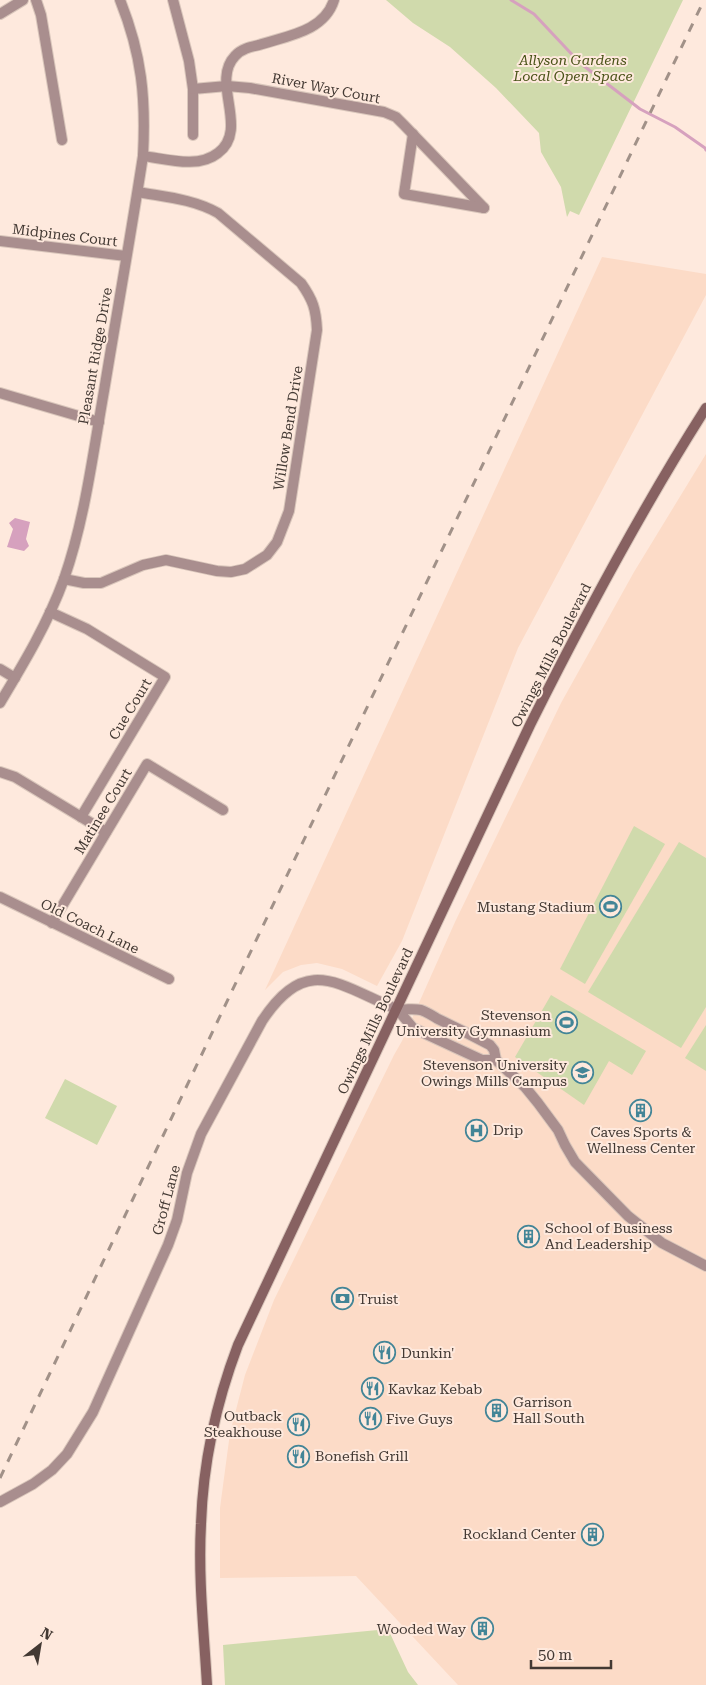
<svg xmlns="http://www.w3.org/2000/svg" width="706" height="1685" viewBox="0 0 706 1685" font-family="'Roboto Serif',serif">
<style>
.built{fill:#fcdbc7}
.green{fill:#d0daac}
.water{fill:#d6a1be}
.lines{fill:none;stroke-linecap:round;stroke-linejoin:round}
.stream{stroke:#d6a1be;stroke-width:3}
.minor-casing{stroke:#d9c6bb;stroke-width:12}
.secondary-casing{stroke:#d9c6bb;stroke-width:12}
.minor{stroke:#a98e8e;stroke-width:10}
.secondary{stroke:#876161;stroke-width:10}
.rail{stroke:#a19188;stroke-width:3;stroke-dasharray:9 9;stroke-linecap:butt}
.labels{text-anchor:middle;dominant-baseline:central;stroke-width:4;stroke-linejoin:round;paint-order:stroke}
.park-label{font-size:14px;font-style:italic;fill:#495217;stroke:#fee9dd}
.street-label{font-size:14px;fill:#433933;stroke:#fee9dd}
.poi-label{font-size:14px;fill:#433933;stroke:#fee9dd;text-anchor:start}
</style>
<rect width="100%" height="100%" fill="#fee9dd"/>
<g class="built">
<path d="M602,257l104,17v21l-188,353 -116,293 -25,45 -35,-17 -25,-6 -16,2 -18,7 -18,18z"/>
<path d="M706,454v1231h-248l-102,-109 -136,2v-70l10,-75 15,-58 29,-75 120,-245 8,-14 53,-119 106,-219 73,-131z"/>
</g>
<g class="green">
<path d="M386,0h297l-104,215 -9,-4 -3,6 -6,-30 -20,-35 -2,-19 -43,-45 -46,-41 -37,-24z"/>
<path d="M634,826l31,18 -80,140 -25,-15z"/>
<path d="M679,842l27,16v149l-25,41 -93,-56z"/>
<path d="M551,995l95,56 -14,24 -23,-14 -25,44 -69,-48z"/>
<path d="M706,1025v46l-21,-13z"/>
<path d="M65,1079l52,27 -20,39 -52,-27z"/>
<path d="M388,1629l20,43 10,13h-193l-2,-40z"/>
</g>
<path class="water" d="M15,518l15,4 -4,17 3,7 -5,5 -17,-4 6,-18 -4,-6z"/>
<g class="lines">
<path class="stream" d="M511,0l23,14 46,49 60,46 35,18 30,21 1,2"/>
<defs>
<g id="minor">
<path d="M36,0l5,15 21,125"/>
<path d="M173,0l16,61 4,28v46"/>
<path d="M0,14l23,-14"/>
<path d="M193,89l34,-3 23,2 134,24 12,5 8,8 80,83"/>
<path d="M413,134l-9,60 80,14"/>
<path d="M143,156c24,3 55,13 75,-3 32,-24 -8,-71 17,-97 6,-7 15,-9 24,-11 27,-9 65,-13 75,-45"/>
<path d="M0,241l126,15"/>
<path d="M0,393l99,29"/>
<path d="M64,579l20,4h17l42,-18 23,-5 51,11 14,1 14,-3 22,-14 10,-13 12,-31 28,-181c-1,-21 -4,-30 -16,-47l-83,-70c-25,-14 -53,-16 -80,-21"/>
<path d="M50,612l37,17 78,48 -84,140"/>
<path d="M0,669l15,9"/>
<path d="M0,703c24,-40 48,-80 64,-124 21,-60 29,-126 40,-188 13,-79 27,-157 39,-235 3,-58 -1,-101 -23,-156"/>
<path d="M0,772l15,5 91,55"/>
<path d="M0,897l169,82"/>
<path d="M52,923l95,-159 76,46"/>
<path d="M397,1009l16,19 69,32h14"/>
<path d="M0,1502l33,-18 19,-14 15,-16 26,-42 75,-167 9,-25 10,-47 14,-39 61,-113c44,-67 75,-37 132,-13 8,3 18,0 27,2 6,2 12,6 17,9 17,8 35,17 52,26l4,5 2,10 29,27 13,16 20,27 7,15 10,17 53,54 34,27 44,23"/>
</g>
<path id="secondary" d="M207,1685c-3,-53 -9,-107 -6,-161 2,-61 15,-121 37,-179l292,-620c54,-108 111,-215 176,-317"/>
</defs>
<use href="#minor" class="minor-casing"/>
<use href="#secondary" class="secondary-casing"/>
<use href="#minor" class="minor"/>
<use href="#secondary" class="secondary"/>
<path class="rail" d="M0,1478l704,-1478"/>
</g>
<defs>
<symbol id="stadium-ring" viewBox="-11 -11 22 22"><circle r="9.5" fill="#fee9dd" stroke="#438597" stroke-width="1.5"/><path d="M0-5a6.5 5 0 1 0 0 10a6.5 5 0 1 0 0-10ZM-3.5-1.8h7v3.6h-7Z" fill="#438597"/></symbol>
<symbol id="university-ring" viewBox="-11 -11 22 22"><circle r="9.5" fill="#fee9dd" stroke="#438597" stroke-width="1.5"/><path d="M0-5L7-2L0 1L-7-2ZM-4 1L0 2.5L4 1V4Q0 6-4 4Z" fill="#438597"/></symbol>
<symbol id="building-ring" viewBox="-11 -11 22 22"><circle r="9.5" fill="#fee9dd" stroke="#438597" stroke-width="1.5"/><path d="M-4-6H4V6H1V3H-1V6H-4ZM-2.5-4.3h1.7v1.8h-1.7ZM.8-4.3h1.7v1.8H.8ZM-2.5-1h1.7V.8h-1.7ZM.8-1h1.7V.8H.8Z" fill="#438597"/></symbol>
<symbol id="hospital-ring" viewBox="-11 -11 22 22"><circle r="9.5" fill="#fee9dd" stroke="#438597" stroke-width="1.5"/><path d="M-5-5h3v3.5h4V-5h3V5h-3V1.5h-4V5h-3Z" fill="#438597"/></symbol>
<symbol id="bank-ring" viewBox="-11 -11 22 22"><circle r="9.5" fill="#fee9dd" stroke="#438597" stroke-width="1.5"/><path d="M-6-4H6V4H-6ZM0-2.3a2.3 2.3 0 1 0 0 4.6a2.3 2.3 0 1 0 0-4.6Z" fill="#438597"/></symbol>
<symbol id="restaurant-ring" viewBox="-11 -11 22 22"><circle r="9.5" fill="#fee9dd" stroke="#438597" stroke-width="1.5"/><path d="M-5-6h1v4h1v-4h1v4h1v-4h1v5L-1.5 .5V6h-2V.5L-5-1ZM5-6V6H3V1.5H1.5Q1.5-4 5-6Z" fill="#438597"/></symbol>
</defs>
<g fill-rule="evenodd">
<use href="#stadium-ring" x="598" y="894" width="25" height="25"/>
<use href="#stadium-ring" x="554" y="1010" width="25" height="25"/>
<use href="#university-ring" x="570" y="1060" width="25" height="25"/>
<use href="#building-ring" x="628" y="1098" width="25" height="25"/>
<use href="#hospital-ring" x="464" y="1118" width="25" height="25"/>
<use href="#building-ring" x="516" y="1224" width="25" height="25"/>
<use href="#bank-ring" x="330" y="1286" width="25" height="25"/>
<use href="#restaurant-ring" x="372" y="1340" width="25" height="25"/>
<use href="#restaurant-ring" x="360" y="1376" width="25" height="25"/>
<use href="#building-ring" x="484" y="1398" width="25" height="25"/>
<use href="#restaurant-ring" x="358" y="1406" width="25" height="25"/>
<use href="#restaurant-ring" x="286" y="1412" width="25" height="25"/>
<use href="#restaurant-ring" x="286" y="1444" width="25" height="25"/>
<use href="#building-ring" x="580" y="1522" width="25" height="25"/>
<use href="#building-ring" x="470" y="1616" width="25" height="25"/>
</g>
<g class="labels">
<g class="park-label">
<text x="573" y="60">Allyson Gardens<tspan x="573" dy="16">Local Open Space</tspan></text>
</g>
<g class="street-label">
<text transform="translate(326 88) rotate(11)">River Way Court</text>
<text transform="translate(65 235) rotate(7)">Midpines Court</text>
<text transform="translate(95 356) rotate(-80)">Pleasant Ridge Drive</text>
<text transform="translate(288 428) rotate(-81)">Willow Bend Drive</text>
<text transform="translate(551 655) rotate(-63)">Owings Mills Boulevard</text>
<text transform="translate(130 709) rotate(-59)">Cue Court</text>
<text transform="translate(103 811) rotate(-59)">Matinee Court</text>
<text transform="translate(90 926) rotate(26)">Old Coach Lane</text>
<text transform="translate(375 1021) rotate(-65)">Owings Mills Boulevard</text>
<text transform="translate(166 1200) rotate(-75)">Groff Lane</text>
</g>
<g class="poi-label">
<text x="595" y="907" text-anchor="end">Mustang Stadium</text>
<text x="551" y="1015" text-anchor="end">Stevenson<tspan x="551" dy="16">University Gymnasium</tspan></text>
<text x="567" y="1065" text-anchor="end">Stevenson University<tspan x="567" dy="16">Owings Mills Campus</tspan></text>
<text x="493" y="1130">Drip</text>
<text x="641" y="1132" text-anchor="middle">Caves Sports &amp;<tspan x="641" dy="16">Wellness Center</tspan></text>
<text x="545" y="1228">School of Business<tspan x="545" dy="16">And Leadership</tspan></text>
<text x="358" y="1299">Truist</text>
<text x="401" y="1353">Dunkin'</text>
<text x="388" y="1389">Kavkaz Kebab</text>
<text x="513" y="1402">Garrison<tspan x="513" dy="16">Hall South</tspan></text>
<text x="282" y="1416" text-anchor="end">Outback<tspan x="282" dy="16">Steakhouse</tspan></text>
<text x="386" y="1419">Five Guys</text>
<text x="315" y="1456">Bonefish Grill</text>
<text x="576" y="1534" text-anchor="end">Rockland Center</text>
<text x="466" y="1629" text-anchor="end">Wooded Way</text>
</g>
</g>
<g transform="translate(40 1645) rotate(31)" stroke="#fee9dd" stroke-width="4" paint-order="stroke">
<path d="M0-4L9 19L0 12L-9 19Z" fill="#433933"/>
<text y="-8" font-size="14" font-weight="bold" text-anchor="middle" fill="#433933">N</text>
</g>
<path d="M531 1660v8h80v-8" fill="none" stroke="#433933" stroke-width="2.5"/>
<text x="538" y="1660" font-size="15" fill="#433933" stroke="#fee9dd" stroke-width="4" paint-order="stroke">50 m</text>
</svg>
